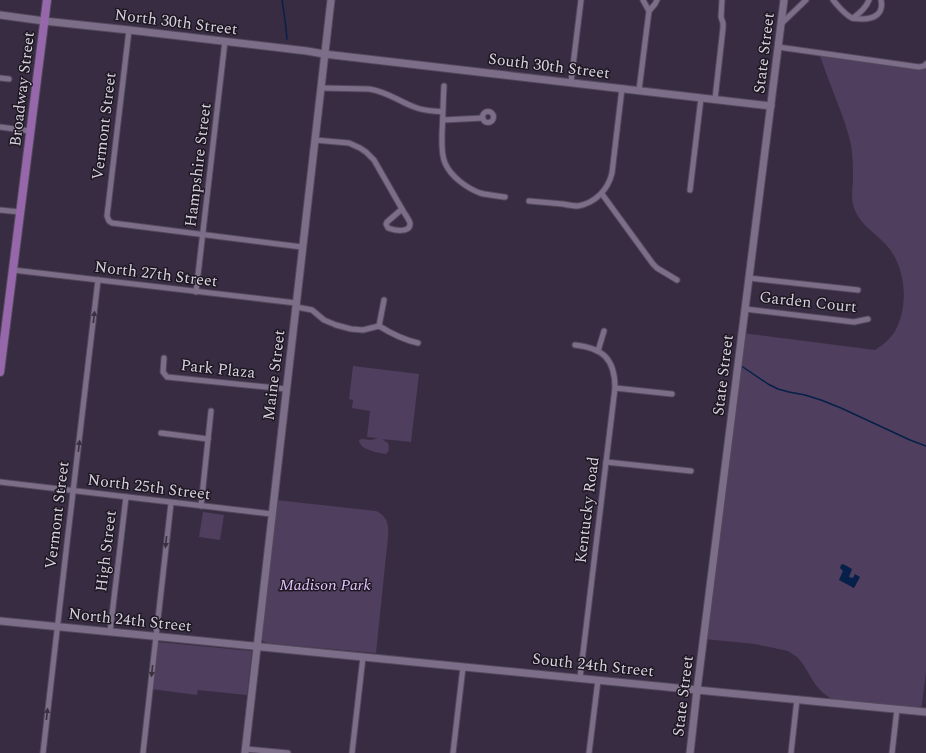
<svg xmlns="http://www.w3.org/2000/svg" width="926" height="753" viewBox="0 0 926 753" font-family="Spectral,serif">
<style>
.green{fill:#4f3e5d}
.water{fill:#062049}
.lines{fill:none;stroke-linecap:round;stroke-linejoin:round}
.stream{stroke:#062049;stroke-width:1.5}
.minor-casing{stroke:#53495c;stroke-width:7}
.tertiary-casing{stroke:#53495c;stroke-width:9}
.secondary-casing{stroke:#53495c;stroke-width:9}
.primary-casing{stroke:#53495c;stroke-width:10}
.minor{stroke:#7c6e88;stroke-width:5}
.tertiary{stroke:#7c6e88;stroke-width:7}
.secondary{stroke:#7c6e88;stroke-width:7}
.primary{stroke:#9668ab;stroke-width:8}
.oneway{fill:#3a3140}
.labels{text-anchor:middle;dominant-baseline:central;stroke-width:3;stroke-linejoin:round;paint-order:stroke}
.street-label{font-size:16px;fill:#d7d0de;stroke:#1d1721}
.park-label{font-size:16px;font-style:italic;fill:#e3c2ff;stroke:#1d1721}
</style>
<rect width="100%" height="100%" fill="#382c43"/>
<g class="green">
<path d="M819,53l100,14 7,-3v608l-5,40 -78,-8 -13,-6 -8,-6 -7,-8 -12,-20 -6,-7 -9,-6 -33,-7 -51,-5 38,-306 133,17c8,-5 15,-11 20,-19 14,-24 11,-63 -7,-84 -11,-13 -28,-22 -34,-39 -3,-9 -2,-18 -1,-27 0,-12 0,-24 -2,-36 -3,-14 -8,-28 -13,-41 -7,-17 -13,-34 -19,-51z"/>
<path d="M353,366l66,8 -8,68 -29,-3 6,4c1,5 2,9 -3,11 -9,-2 -25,-4 -26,-14 4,-2 6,0 11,0 2,0 5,-1 8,-2l-11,-1 3,-26 -18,-3 1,-8 -4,-1z"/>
<path d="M276,500l100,11c12,5 13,15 12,26l-12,116 -109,-10 -4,-2 -1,-2z"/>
<path d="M203,512l21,3 -4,25 -21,-3z"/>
<path d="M157,642l95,9 -5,44 -49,-5 -1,5 -46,-6z"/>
</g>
<path class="water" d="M843,564l9,5 -3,8 4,1 2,-4 5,3 -6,11 -15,-8 4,-9 -3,-3 1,-3z"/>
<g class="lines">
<g class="stream">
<path d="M282,0l3,20 2,19"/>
<path d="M740,365l28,19 10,5 11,3 16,3 16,5 20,8 69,32 16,6"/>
</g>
<defs>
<g id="minor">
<path d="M643,0l6,11 6,-7 2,-4"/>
<path d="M833,0c5,6 11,14 19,18 3,1 7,1 10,1 12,0 22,-5 19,-19"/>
<path d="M853,18c7,-5 13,-10 16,-18"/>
<path d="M781,24l25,-24"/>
<path d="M129,30l-22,186 2,5 3,2 190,24"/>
<path d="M778,47l141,20 5,-1 2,-2"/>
<path d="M0,78l9,1"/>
<path d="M571,82l10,-82"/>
<path d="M444,86c-1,16 -1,31 -2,47 0,10 -1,21 3,30 6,14 22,25 35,30 8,2 17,3 25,4"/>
<path d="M321,88l48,1c20,3 30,13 48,19 8,3 17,3 25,4"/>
<path d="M639,90l10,-79"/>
<path d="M715,99l8,-71v-5l-2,-6 1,-17"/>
<circle cx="488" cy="117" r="5.5"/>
<path d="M443,120l40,-2"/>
<path d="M0,127l30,4"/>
<path d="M315,140l34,3 11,5 6,4 8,8 28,49"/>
<path d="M690,190l11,-92"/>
<path d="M602,194l51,70 4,4 20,12"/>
<path d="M529,201c11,1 22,2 34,3 5,1 10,2 15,2 17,-3 30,-16 34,-33l10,-85"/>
<path d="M402,209c2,4 7,10 8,14 1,11 -17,7 -22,5l-2,-4 1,-2z"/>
<path d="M0,210l20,2"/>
<path d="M13,270l283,33"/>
<path d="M749,278l109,12"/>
<path d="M196,292l29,-251"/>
<path d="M296,307l11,2 5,1 12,10 12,5 15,4 12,1 16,-4c13,8 25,14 39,17"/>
<path d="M745,309l109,13 14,-3"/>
<path d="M379,326l5,-26"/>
<path d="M575,345c28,3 40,14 40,43l-19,157 -16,133"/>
<path d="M598,351l6,-20"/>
<path d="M164,358l-1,14 4,5 119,12"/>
<path d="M615,388l57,6"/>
<path d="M161,433l47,6"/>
<path d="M606,462l85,9"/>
<path d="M0,482l272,32"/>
<path d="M201,506l10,-95"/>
<path d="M110,632l16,-135"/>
<path d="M245,749l43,4"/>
<path d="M43,753c17,-158 37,-315 55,-473"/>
<path d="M143,753l28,-250"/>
<path d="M352,753l11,-96"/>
<path d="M453,753l10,-86"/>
<path d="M589,753l9,-73"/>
<path d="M791,753l6,-54"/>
<path d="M892,753l5,-44"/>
</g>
<g id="tertiary">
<path d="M0,15l44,6 85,9 178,21 17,3 447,52"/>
<path d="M245,753l86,-753"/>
<path d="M690,753l7,-63 229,22"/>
</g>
<path id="secondary" d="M0,621l697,69 87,-690"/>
<path id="primary" d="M0,372l47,-372"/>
</defs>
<use href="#minor" class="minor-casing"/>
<use href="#tertiary" class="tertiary-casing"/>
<use href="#secondary" class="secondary-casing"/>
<use href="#primary" class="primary-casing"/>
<use href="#minor" class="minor"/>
<use href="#tertiary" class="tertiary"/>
<use href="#secondary" class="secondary"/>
<use href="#primary" class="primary"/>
</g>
<defs><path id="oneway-solid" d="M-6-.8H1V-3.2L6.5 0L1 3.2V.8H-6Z"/></defs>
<g class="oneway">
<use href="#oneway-solid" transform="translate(94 317) rotate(-83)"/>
<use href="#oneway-solid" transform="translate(79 446) rotate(-83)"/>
<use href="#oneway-solid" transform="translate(166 542) rotate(96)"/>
<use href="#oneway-solid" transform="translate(152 671) rotate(96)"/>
<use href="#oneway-solid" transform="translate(47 714) rotate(-84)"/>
</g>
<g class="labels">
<g class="street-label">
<text transform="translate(176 22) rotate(7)">North 30th Street</text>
<text transform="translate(764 53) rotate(-83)">State Street</text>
<text transform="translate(549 66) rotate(7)">South 30th Street</text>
<text transform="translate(22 89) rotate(-83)">Broadway Street</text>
<text transform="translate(104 126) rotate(-83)">Vermont Street</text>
<text transform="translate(198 165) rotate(-83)">Hampshire Street</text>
<text transform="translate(156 274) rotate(7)">North 27th Street</text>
<text transform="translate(808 302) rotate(6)">Garden Court</text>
<text transform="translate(218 369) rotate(6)">Park Plaza</text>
<text transform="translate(274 375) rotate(-83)">Maine Street</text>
<text transform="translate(723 375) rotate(-83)">State Street</text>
<text transform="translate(149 487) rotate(7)">North 25th Street</text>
<text transform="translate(587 510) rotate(-83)">Kentucky Road</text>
<text transform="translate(57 515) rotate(-83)">Vermont Street</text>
<text transform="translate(106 551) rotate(-83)">High Street</text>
<text transform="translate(130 620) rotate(6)">North 24th Street</text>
<text transform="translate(593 665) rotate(6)">South 24th Street</text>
<text transform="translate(683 696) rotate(-83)">State Street</text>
</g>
<g class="park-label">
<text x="325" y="585">Madison Park</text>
</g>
</g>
</svg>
